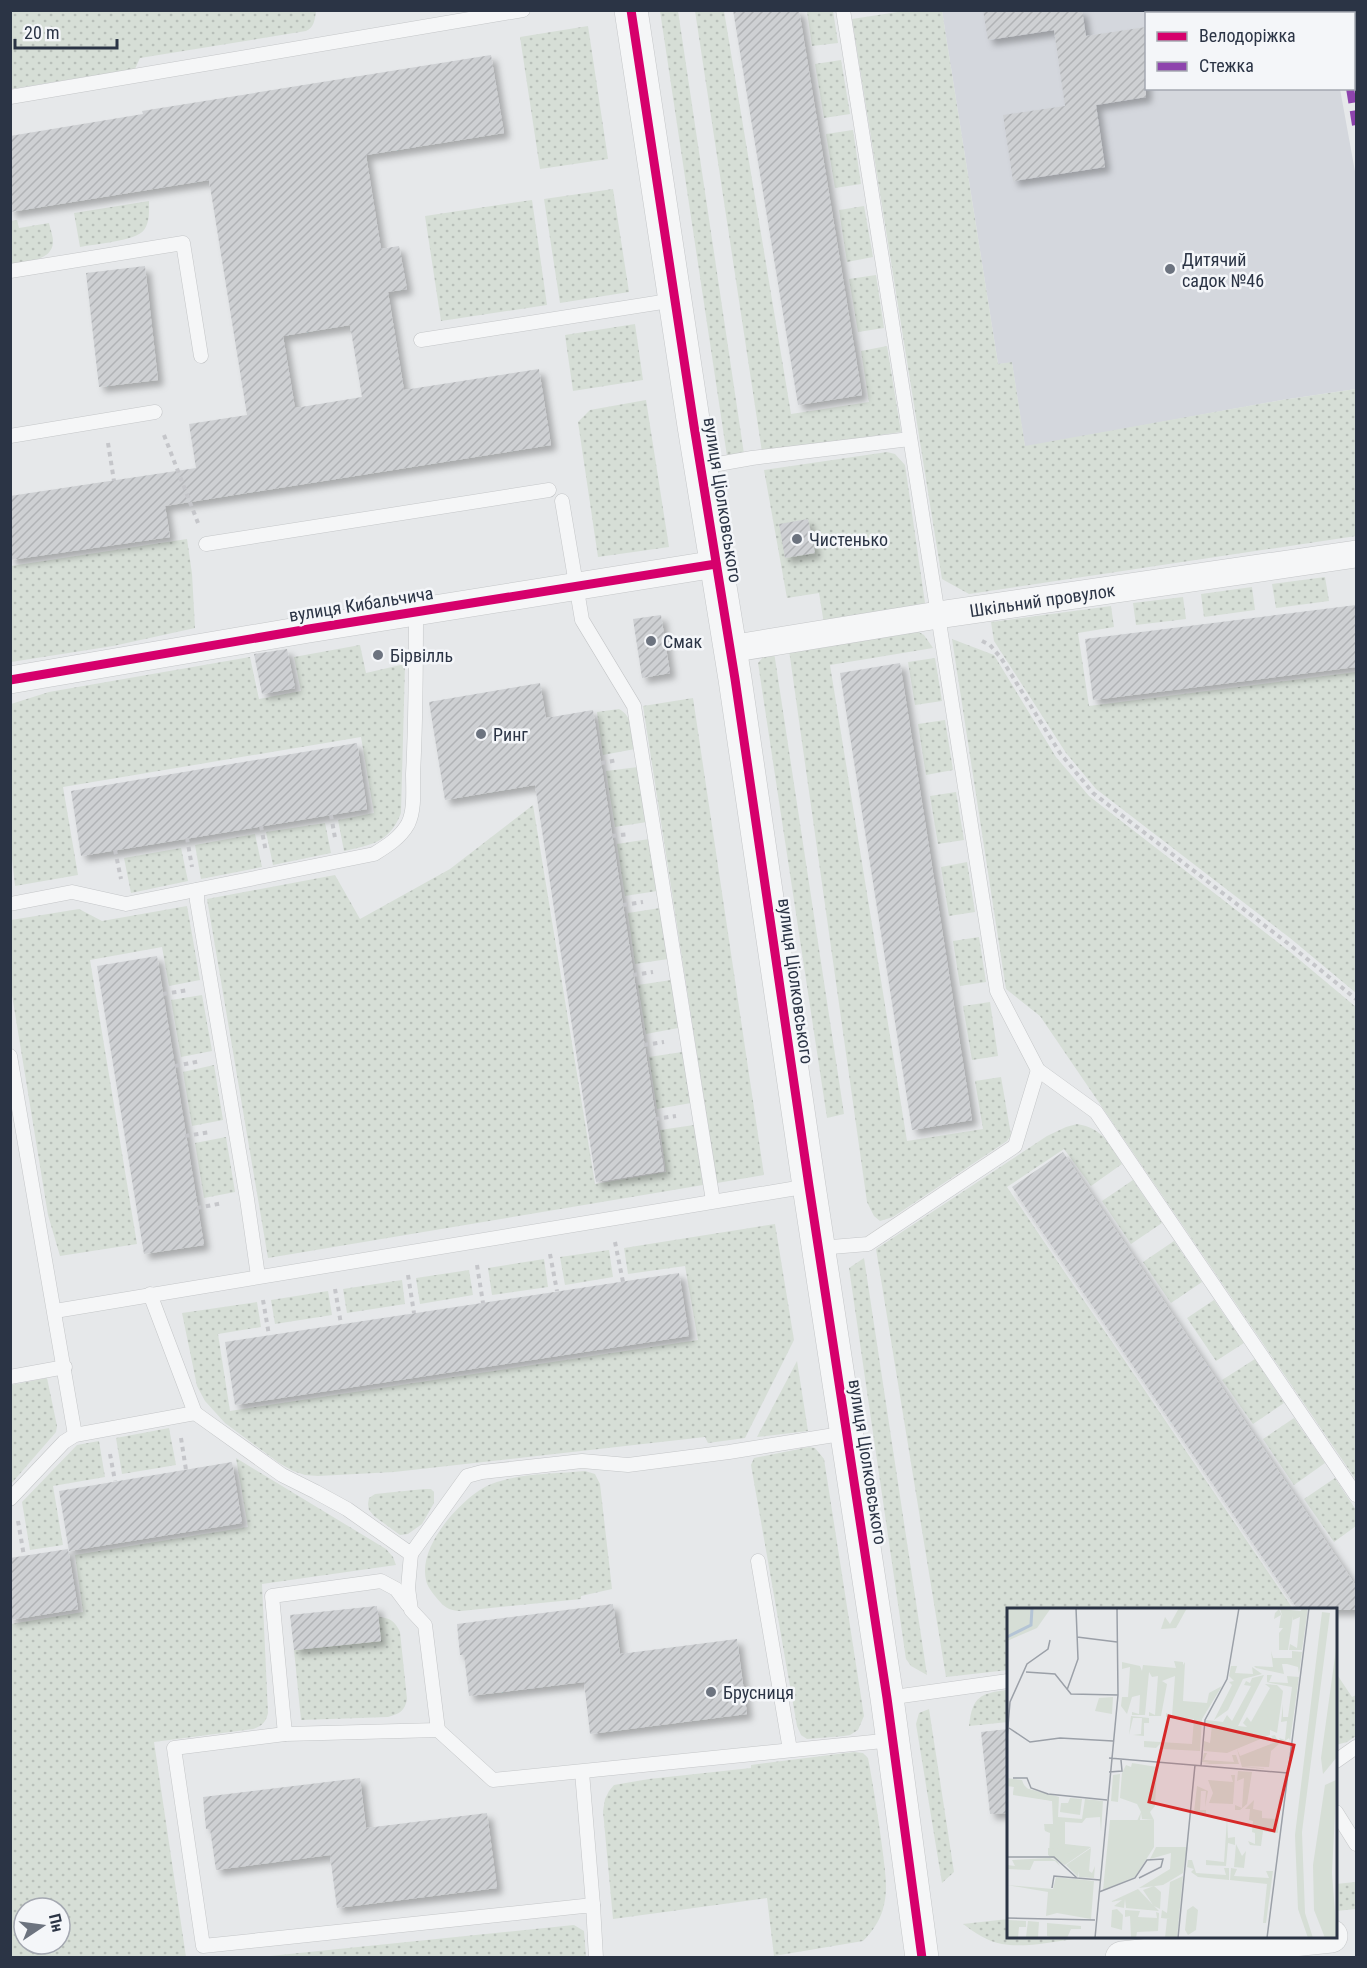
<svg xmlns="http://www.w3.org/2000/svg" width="1367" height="1968" viewBox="0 0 1367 1968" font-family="'Roboto Condensed',sans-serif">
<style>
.built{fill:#d4d7dd}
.grass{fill:url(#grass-dots);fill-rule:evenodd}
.building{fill:url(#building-hatch);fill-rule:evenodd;filter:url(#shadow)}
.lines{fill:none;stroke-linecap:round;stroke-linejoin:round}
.service-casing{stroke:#c4c6c8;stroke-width:15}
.minor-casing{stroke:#c4c6c8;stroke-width:28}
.tertiary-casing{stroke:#c4c6c8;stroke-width:34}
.path{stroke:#c5c6ca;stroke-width:4;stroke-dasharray:4.5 4.5;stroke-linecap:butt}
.service{stroke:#f5f6f7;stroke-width:14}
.minor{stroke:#f5f6f7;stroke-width:27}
.tertiary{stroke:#f5f6f7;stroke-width:33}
.quiet{stroke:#8e44ad;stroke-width:8;stroke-dasharray:15 8;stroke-linecap:butt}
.cycleway-casing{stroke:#f4f6f9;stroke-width:13}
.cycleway{stroke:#d6006c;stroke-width:9}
.poi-dot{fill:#6c737f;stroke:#f4f6f9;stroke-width:2}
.labels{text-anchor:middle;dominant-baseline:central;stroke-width:5;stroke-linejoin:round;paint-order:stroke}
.poi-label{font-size:18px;fill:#2b3445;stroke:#f4f6f9;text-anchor:start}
.street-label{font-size:18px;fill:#2b3445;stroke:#f4f6f9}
.inset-river{fill:none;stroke:#b4c4d5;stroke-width:3}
.inset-road{fill:none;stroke:#9ba0a8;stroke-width:1.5}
.view{fill:#d62828;fill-opacity:0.15;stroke:#d62828;stroke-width:3}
.inset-edge{fill:none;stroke:#2b3445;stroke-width:3}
</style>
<defs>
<pattern id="grass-dots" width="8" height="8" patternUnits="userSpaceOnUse" patternTransform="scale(1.5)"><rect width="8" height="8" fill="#d6ded6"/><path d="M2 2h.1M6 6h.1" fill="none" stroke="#b8bfb9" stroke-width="1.8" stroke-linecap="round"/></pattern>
<pattern id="building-hatch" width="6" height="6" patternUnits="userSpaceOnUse" patternTransform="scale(1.5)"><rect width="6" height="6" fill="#ced0d3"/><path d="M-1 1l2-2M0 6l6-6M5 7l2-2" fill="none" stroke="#b1b3b6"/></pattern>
<filter id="shadow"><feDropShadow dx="5.5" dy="5.5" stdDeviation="3" flood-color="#0004"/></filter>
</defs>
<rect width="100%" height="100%" fill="#e6e8ea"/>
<path class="built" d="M942,11h383v2l-179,1v74l194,1 16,88v212l-74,11 -257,47 -13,-84 -14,1z"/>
<g class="grass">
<path d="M11,11h305c-1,8 -2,17 -10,20l-166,27 -5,11 -124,20z"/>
<path d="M660,11h18l66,443 -17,2z"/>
<path d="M695,11h29l67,403 78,-12 -8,-51 26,-5 14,86 -139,20z"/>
<path d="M807,11h26l5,32 -26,3z"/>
<path d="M904,11h38l56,353 14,-2 13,84 257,-46 74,-11v147l-387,58 -27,-15 -90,-560z"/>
<path d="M588,26l20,133 -68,10 -20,-132z"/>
<path d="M841,60l9,54 -26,4 -9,-54z"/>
<path d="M853,130l8,54 -26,4 -9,-54z"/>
<path d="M613,189l16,103 -69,11 -16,-104z"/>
<path d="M532,200l15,105 -106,16 -16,-105z"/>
<path d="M149,201c0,9 1,21 -5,29 -8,11 -50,14 -64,17l-6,-34z"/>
<path d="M864,206l9,51 -26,5 -8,-52z"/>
<path d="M17,220l2,8 30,-5c1,5 4,13 4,18 0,21 -28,20 -42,23v-43z"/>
<path d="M876,275l8,53 -26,4 -9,-53z"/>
<path d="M635,324l8,56 -70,11 -8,-56z"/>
<path d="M646,400l23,147 -71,10 -20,-135 12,-12z"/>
<path d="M887,452l8,2 10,11 20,138 -4,4 -97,17 -5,-31 -32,5 -23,-128z"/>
<path d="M187,539l5,35 3,54 -82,18 -102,16v-96z"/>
<path d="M1325,577l4,24 -53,7 -4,-24z"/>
<path d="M1252,587l3,23 -51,7 -3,-23z"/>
<path d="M1183,597l3,22 -50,6 -3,-22z"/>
<path d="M1111,606l3,21 -36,6 11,73 267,-34v321l-66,-55 -194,-149 -30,-36 -72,-112 -3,-19z"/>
<path d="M917,631l7,4 9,13 -103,17 77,476 76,-12 -8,-48 26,-4 10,58 -4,6 -114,76 -13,4 -6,-5 -7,-14 -78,-552z"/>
<path d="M952,639l42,16 62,102 33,39 200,155 67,56v473l-316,-464 -34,-27z"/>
<path d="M360,645l6,28 39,-9 -4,149c-11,29 -29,32 -57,38l-6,-31 36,-7 -13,-76 -298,50 15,88 -63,11 -5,-45 1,-137 38,-12 201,-35 9,42 42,-8 -7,-34z"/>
<path d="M774,652l70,462 -17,4 -69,-455 6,-7z"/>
<path d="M935,658l7,43 -27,4 -7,-43z"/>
<path d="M693,698l71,477 -47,8 -74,-477z"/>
<path d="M619,709c14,7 14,26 16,40l-32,6 -6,-43z"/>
<path d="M945,720l8,50 -27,5 -8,-51z"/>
<path d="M638,767l9,55 -32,5 -9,-56z"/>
<path d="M956,792l8,48 -26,4 -8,-48z"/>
<path d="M533,805l62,379 71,-12 -6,-42 34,-5 9,60 -435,73 -61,-359 128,-24 25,44 90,-50z"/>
<path d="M325,823l6,30 -58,12 -7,-33z"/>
<path d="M255,834l7,33 -61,12 -6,-34z"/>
<path d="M649,839l8,52 -32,5 -8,-52z"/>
<path d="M181,848l7,33 -57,12 -7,-35z"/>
<path d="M967,862l8,50 -26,4 -8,-49z"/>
<path d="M187,906l13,74 -31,6 -7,-39 -72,13 47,284 -77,12 -12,-41 -37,-226v-69l68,-11 23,12z"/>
<path d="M660,908l8,51 -33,5 -7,-51z"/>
<path d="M979,937l7,45 -26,4 -7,-45z"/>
<path d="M671,980l7,48 -32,6 -8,-49z"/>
<path d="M202,995l10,56 -31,6 -10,-57z"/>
<path d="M990,1002l8,54 -26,4 -9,-54z"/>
<path d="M682,1052l9,51 -34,6 -8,-52z"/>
<path d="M214,1065l9,55 -31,6 -9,-54z"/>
<path d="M1077,1124c26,4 32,20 45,40l-31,22 -27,-37 -57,38 286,422 -285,1v60l-62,7 -70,-428 171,-113 19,-9z"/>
<path d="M226,1137l9,55 -31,6 -9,-55z"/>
<path d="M1133,1180l29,43 -31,21 -29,-43z"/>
<path d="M775,1224l19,116 -49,98 -37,5 -3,-6 -311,35 -76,4 -13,-1 -12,-4 -14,-8 -54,-40 -20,-22 -8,-15 -15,-73 75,-11 4,25 -43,7 12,77 468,-71 -13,-74 -57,8 -4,-26z"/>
<path d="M1174,1241l28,41 -31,21 -28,-41z"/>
<path d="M609,1250l4,27 -48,8 -5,-28z"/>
<path d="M864,1258l63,417 -16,-9 -5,-7 -57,-391z"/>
<path d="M544,1259l4,28 -56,8 -4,-27z"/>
<path d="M469,1270l4,25 -53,9 -4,-26z"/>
<path d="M402,1280l3,24 -58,9 -4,-24z"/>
<path d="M328,1291l4,24 -57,9 -4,-24z"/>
<path d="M1214,1300l30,43 -28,18 -29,-43z"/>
<path d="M1255,1359l29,44 -31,21 -31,-44z"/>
<path d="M797,1361l11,70 -51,6z"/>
<path d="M47,1378l10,48 -1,6 -45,52v-99z"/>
<path d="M1294,1418l31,45 -31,22 -31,-46z"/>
<path d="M169,1428l7,37 -54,9 -6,-36z"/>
<path d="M99,1441l6,36 -52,9 10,59 -33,5 -8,-48 55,-57z"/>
<path d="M809,1447l6,1 9,11 40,257 -6,14 -8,5 -6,1 -37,3 -6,-4 -4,-9 -46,-261 3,-7z"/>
<path d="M236,1458l150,91 7,8 3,8 -134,19 6,129c-2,9 -6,13 -15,16l-99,13 32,215h-175v-333l72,-12 -8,-57 173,-28zM24,1908h36v36h-36z"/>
<path d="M585,1471l10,3 5,10 12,105 -31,7v3l-120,12c-13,0 -18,-5 -26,-15 -3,-4 -8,-10 -9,-16 -8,-33 32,-78 59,-93 27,-14 69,-13 100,-16z"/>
<path d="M1335,1478l21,32v16l-22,16 -30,-43z"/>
<path d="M424,1489h7l3,3v11l-12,21 -14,10 -8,1 -26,-19 -5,-6 -1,-6 1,-6 6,-4z"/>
<path d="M379,1617c11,1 16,4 21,15l7,67c-2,12 -8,15 -19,18l-87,3 -7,-70 86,-9z"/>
<path d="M1336,1673l16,24 4,-2v41l-9,6 -11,3z"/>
<path d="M1008,1690v32l-39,4c3,-30 12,-33 39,-36z"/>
<path d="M929,1709l25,163 -12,11 -26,-159 3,-11z"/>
<path d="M854,1752l9,1 5,5c6,32 11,64 15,96 2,17 5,35 1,51 -3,14 -11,26 -21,36l-89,15 -7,-58 -154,21 -10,-108 2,-12 4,-8 5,-6 35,-6 102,-11v-3z"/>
<path d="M1355,1882l1,27 -20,2v-27z"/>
<path d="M1008,1919v17h66v3c-23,3 -49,9 -72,5 -15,-3 -27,-11 -39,-20z"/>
<path d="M574,1925l10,6 2,26h-326z"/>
</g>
<g class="building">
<path d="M733,10h66l63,385 -64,10z"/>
<path d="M983,10h99l4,26 60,-9v70l-50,8 9,62 -92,14 -10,-66 62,-9 -11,-76 -66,10z"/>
<path d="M491,55l13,78 -138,22 15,94 18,-3 8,43 -19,3 16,98 135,-21 12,76 -386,61 5,31 -160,23v-64l186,-28 -7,-44 58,-9 -38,-235 -199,32v-76l133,-22 -1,-3zM350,325l12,72 -67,11 -12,-72z"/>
<path d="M145,266l13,114 -59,7 -13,-114z"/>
<path d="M808,519l7,34 -30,5 -6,-34z"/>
<path d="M1356,605v62l-263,33 -8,-61z"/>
<path d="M661,615l9,58 -28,5 -9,-59z"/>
<path d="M287,649l8,39 -33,6 -8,-40z"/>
<path d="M900,663l72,457 -60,10 -72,-457z"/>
<path d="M540,683l6,35 47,-8 71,461 -68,11 -61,-397 -90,15 -16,-98z"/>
<path d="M357,743l10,66 -286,47 -10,-65z"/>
<path d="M157,956l47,289 -60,9 -47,-288z"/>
<path d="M1063,1152l293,434v24h-58l-286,-423z"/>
<path d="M679,1273l10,63 -454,69 -10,-63z"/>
<path d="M232,1462l10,61 -173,28 -10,-60z"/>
<path d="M68,1549l10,60 -68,11v-62z"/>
<path d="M613,1604l7,50 117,-15 10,75 -157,20 -6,-52 -115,14 -5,-41h-4l-3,-31z"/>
<path d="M377,1606l4,35 -87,9 -4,-35z"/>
<path d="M1008,1729v84l-18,1 -9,-82z"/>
<path d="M360,1778l6,50 121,-15 10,75 -160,20 -7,-53 -114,15 -6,-41h-4l-3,-32z"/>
</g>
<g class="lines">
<defs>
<g id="service">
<path d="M843,10l154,981 41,79 58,42 260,383"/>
<path d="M10,97l513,-87"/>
<path d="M10,271l173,-28 18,113"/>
<path d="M421,340l254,-40"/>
<path d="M10,436l145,-24"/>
<path d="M701,467l51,-9 158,-19"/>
<path d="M562,501l20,119 52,86 79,495"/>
<path d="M206,544l343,-54"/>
<path d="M197,890v11l50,298 11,77"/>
<path d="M10,904l62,-12 54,12 248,-50c13,-8 26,-16 34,-30 7,-14 5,-35 5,-50 3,-54 3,-108 3,-162"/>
<path d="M10,1056l65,379"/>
<path d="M819,1248l49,-4 147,-98 23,-76"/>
<path d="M150,1294l45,119"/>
<path d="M55,1311l754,-125"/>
<path d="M10,1377l55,-10"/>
<path d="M10,1499l54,-57 11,-7 120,-22 87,62 34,17 31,17 64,45 56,-78 15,-4 100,-11 46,4 101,-13 118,-19"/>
<path d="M411,1554l-3,34 3,22 14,15 13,105 -153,4 -111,14 29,198 390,-41 3,53"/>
<path d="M758,1561l32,189"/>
<path d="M887,1698l121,-17"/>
<path d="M438,1730l55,50 400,-40"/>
<path d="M285,1734l-13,-138 109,-15 15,8 12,16"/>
<path d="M1336,1761l20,-14"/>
<path d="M582,1772l11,133"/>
<path d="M1336,1812l20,32"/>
</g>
<g id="minor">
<path id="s1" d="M730,649l208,-34 418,-61"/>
<path d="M10,680l299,-51 407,-65"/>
</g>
<g id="tertiary">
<path d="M631,10l63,416 41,253 74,507 78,512 35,260"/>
<path d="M1122,1958l209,-22"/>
</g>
</defs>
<use href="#service" class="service-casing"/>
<use href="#minor" class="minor-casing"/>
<use href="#tertiary" class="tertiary-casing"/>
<g class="path">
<path d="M164,435l34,88"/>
<path d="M108,443l6,38"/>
<path d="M982,641l8,4 11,13 59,95 33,40 197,152 66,54"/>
<path d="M601,763l17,-3"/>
<path d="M331,815l4,23"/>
<path d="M261,826l5,26"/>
<path d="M612,836l17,-2"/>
<path d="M187,838l5,29"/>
<path d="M115,850l6,29"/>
<path d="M623,905l20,-3"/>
<path d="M633,975l20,-3"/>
<path d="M163,994l26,-4"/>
<path d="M644,1045l20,-3"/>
<path d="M175,1066l26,-5"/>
<path d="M655,1119l21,-3"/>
<path d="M185,1136l26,-4"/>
<path d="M197,1208l26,-5"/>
<path d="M615,1242l8,40"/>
<path d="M550,1254l7,37"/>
<path d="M477,1265l6,38"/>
<path d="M408,1275l6,38"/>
<path d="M335,1289l6,35"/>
<path d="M263,1300l6,35"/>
<path d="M181,1438l5,32"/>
<path d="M110,1454l5,27"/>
<path d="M18,1521l6,35"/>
</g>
<use href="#service" class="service"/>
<use href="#minor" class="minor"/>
<use href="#tertiary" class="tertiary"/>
<g class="quiet">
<path d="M1337,10v4"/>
<path d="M1350,88l6,37"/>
</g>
<defs>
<g id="cycleway">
<path d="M631,10l63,416 41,253 74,507 78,512 35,260"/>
<path d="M10,680l299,-51 407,-65"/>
</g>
</defs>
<use href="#cycleway" class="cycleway-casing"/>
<use href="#cycleway" class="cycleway"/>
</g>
<g class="poi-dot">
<circle cx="1170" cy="269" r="6"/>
<circle cx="797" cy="539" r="6"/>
<circle cx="651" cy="641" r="6"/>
<circle cx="378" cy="655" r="6"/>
<circle cx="481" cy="734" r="6"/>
<circle cx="711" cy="1692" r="6"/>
</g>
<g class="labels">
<g class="poi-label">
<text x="1182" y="259">Дитячий<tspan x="1182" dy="21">садок №46</tspan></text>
<text x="809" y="539">Чистенько</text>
<text x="663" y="641">Смак</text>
<text x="390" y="655">Бірвілль</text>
<text x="493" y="734">Ринг</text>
<text x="723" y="1692">Брусниця</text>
</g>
<g class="street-label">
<text transform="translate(723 500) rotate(81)">вулиця Ціолковського</text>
<text stroke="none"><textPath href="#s1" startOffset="316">Шкільний провулок</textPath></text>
<text transform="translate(361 604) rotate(-9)">вулиця Кибальчича</text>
<text transform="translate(796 981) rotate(82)">вулиця Ціолковського</text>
<text transform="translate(868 1462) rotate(81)">вулиця Ціолковського</text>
</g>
</g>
<g transform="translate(1007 1608)">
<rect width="330" height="330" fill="#e6e8ea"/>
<path d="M172,0h8l-11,20 -15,1 4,-12 5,7zM295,0h6l-6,42h-13l1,-6 7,4 3,-31 -7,3v-4l-5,34h-9v-17l4,-5h-4l2,-13 -7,4 1,-6 4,-4 4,9 -3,-9 21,2zM264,43l2,7h19v-7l10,1 -3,22 -1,-7 -11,-3h-5l2,10 -28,-6 -2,-2 19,1zM167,53l9,1v3l2,-3 -2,39 24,2 2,-10 13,-7 -20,33 -2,32 -37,-2 -3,-5 -4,4 -12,-1v-11l-11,-1 8,-1 1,-16h-9l-4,17 2,-19 18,2v5h-5v18l48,3 2,-25 -28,-2v-4l6,3 3,-40 -13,5 5,3 -6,32h-12v-4l6,3 3,-39 -6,1 -3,-5 -4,43h-13v-3l7,2 1,-19 -8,2 -5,17 -6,-8 1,-9h6l2,-30 -8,2v-7l18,4 2,5 1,-6 33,3zM224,58h6l-2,7 18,1 -1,-7 10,7 -19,5 -15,31 -14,10 18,-35 -3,-3 5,-1 -5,-5zM257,67l-26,51 9,1 -4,-4 4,-6 4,5 19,-34 -5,-4 12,1 6,6 -6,42 -7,-3v5l-43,18 -23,-2v-10l6,2 2,-18h-7l1,-5 17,2 4,-7 5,6 19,-35 -7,-1 2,-4 4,2 2,-5zM260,67h5l-3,7 19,1 -1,-7 12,1 -9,64 -1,-3 -7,5 -3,-5 6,2 2,-19 -6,1 2,-18v13h5l4,-30 -22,-4 -3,-1zM106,89l-1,17 -17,-3 4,-13zM268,127l4,9 -8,7 -2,16 -26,-1 26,3 -27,-2 -5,-18 3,7 36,-14 -5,-6zM197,145h3l-3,7 30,2 -2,-7h4l3,9h-37l9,-1 -9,-1zM125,155l25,4 -2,39 -5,6 4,8 -12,-1 -1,-6 -1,7 -3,1 4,-9 -4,-8 -17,-6 2,-25 4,-8 5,2zM231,163l14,1 -5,32 -7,6h-5v-5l7,3 2,-30 -7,3zM113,166l-2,28 -7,-1 2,-26zM224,167h4l-2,29 -24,-1 4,-10 -5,-13 25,2zM0,170l15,2 3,8 34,9 -1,20 24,2 3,-20 18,2 -2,31 -1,-15 -14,1 -4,5 -17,-1v22l26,3 -26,18 -16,-9 1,-23 -5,-2 -1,-7h9l-1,-23 -39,-6 1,-8 -7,-1zM190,178l11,5 -3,16 1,-16h-5l-1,19h6v4l-12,-2zM273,186l-2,39 -15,-2 -2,15 -11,-1 -2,-4 7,3v-11l-3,-1 1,-11 -4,-1 1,-11h-5l9,-9 -1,9 9,2v7l14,1zM63,190l12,1 -2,16 -20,-3 1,-9h7zM220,211l1,19 7,-1v8l-7,-2 -2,23 -20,-1v-5l18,2zM103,212h44v27l-19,30 -32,13zM229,236l6,12 4,-5 -2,17 -10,-1zM149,239h31l-4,26 -20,12 -24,3 31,-19 1,-16 -21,6zM84,240l-2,23 3,2 3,-7 -1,12 -15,-1v-6l-1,6 -12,-12zM181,252h4l4,13 30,2 -2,-7h5v12l-31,-3 -7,-5 3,-3 -7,-2zM224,260l6,1 -3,7 35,2 -3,-7h7l-7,52h-3l4,-39 -37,-4zM176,268l-6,62h-12l2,-19h3l-9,-1 1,-8 5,3 3,-31zM49,269l38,4 -3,38 -34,-6 -11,3 2,-24 -41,-7 46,4zM147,278l7,6 -1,17 -6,-3 5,5 -33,-3 -1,-9 -1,9 -10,-2 8,-6 -12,2 28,-13 15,16 -10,-15zM110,301l6,6 -1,15 -11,-3 1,-17zM118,302l15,1 -2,6 19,1 -1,-6 3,1 -1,18 -21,1 -1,6h-5l-1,-22 -5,1zM0,312l19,1v6h-7l-1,11h-11zM21,313l11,1 -1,15 7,1 -19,-1zM40,315l34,3v3h-10l-4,9h-13l-7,-2z" fill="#d6ded6"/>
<path d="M315,4l8,1 -28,219 3,81 8,25h-5l-10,-29 -3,-74zM330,34v115l-14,17 -2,-16zM330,165l-5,100 5,65h-12l-11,-28 -1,-45 12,-80 11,-5zM12,172l9,9 30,8v20l5,3 -3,18 5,7 26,2 -13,8 -4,-3 -7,2 5,6h-6v4l-18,-9v-7l10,1 1,-5 -9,1 1,-12 -7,-4 9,-5v-23l-40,-7 1,-7 -7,-4zM43,250l7,3 3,5 -5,-5h-21l-4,9 -23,-1v-4l8,1 -3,-6z" fill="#d6ded6"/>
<path d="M0,0h44l-14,20 -30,13z" fill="#d6ded6"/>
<path d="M186,298l5,4 -2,20 -8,5 -3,-5 2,-20z" fill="#d6ded6"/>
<path class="inset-river" d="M0,29l24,-12 1,-17"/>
<path class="inset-road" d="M70,29l40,5M19,64l29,2 16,20 47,1M60,82l11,-31 -2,-51M2,120l21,14 30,-4 53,3M0,130l3,-36 17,-38 21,-15 2,-9M102,150l179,15M194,158l4,-46 22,-41 12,-71M102,164l13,-1 -1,-11M6,170h14l4,10 17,6 59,6M0,249h47l23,21M45,280l2,-12 46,4M92,284l36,-14 12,-18 16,-1 -2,8 -22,11M0,310l88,2M88,330l23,-243 -1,-87M171,330l17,-173M260,330l42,-330"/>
<path class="view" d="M162,108l125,29 -20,86 -125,-29z"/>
<rect width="330" height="330" class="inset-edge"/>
</g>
<rect width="1367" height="1968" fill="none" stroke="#2b3445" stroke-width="24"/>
<rect x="1145" y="12" width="210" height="78" fill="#f4f6f9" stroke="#a4a8b1" stroke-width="1.5"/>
<rect x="1157" y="32" width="30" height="9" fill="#d6006c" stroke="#a4a8b1" stroke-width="1.5"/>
<text x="1199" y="42" font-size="18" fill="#2b3445">Велодоріжка</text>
<rect x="1157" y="62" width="30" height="9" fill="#8e44ad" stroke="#a4a8b1" stroke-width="1.5"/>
<text x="1199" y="72" font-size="18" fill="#2b3445">Стежка</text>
<g transform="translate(42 1926) rotate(77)"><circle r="28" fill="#f4f6f9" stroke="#a4a8b1" stroke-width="1.5"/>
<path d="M0-4.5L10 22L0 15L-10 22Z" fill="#6c737f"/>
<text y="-9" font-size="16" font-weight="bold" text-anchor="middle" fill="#2b3445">Пн</text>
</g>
<path d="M15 39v9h102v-9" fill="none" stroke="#2b3445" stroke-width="3"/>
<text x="24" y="39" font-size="18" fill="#2b3445" stroke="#f4f6f9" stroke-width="4.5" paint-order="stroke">20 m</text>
</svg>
